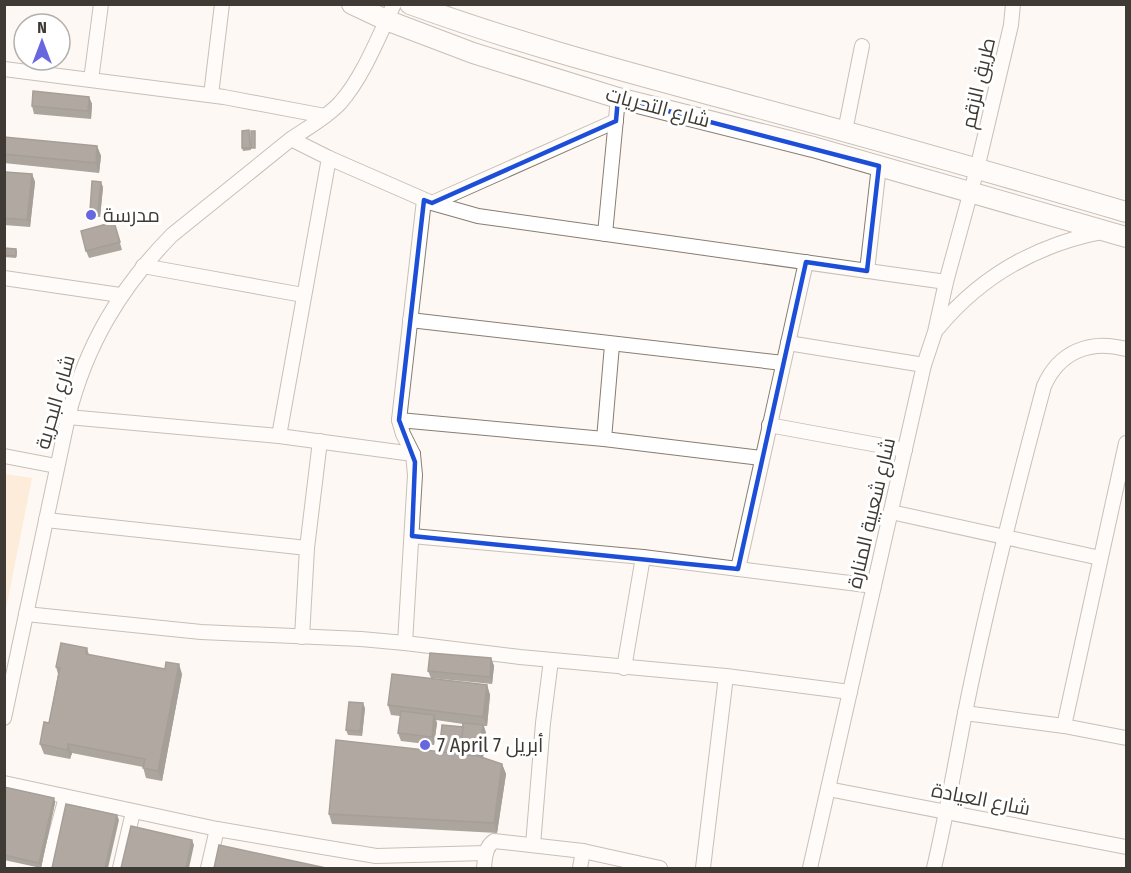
<svg xmlns="http://www.w3.org/2000/svg" width="1131" height="873" viewBox="0 0 1131 873" font-family="'Fira Sans Condensed',Cairo,sans-serif">
<style>
.green{fill:#fcdebd}
.lines{fill:none;stroke-linecap:round;stroke-linejoin:round}
.street-casing{stroke:#887d70;stroke-width:16}
.secondary-casing{stroke:#887d70;stroke-width:22}
.street{stroke:#fff;stroke-width:14}
.secondary{stroke:#fff;stroke-width:20}
.wall{fill:#484035}
.shaded-wall{fill:#3b342b}
.building{fill:#544a3e;stroke:#3b342b;stroke-width:1.5}
.marked{fill:none;stroke:#1d4ed8;stroke-width:4.5;stroke-linejoin:round}
.poi-dot{fill:#6867e0;stroke:#fff;stroke-width:2}
.labels{text-anchor:middle;dominant-baseline:central;stroke-width:6;stroke-linejoin:round;paint-order:stroke}
.street-label{font-size:20px;fill:#3f3a34;stroke:#fff}
.poi-label{font-size:20px;fill:#3f3a34;stroke:#fff;text-anchor:start}
</style>
<rect width="100%" height="100%" fill="#fdf8f3"/>
<path class="green" d="M5,474l27,4 -27,136 -1,-140z"/>
<g class="lines">
<defs>
<g id="street">
<path d="M394,4c-15,32 -31,73 -54,99 -14,15 -33,25 -49,36l38,19 103,45 46,13 468,66"/>
<path d="M4,69l220,28 101,19"/>
<path d="M91,80l10,-76"/>
<path d="M211,95l11,-91"/>
<path d="M845,131l17,-85"/>
<path d="M432,203l184,-82"/>
<path d="M605,234l13,-136"/>
<path d="M143,266l160,29"/>
<path d="M867,271l12,-105"/>
<path d="M4,278l116,17"/>
<path d="M410,320l373,43"/>
<path d="M938,328c43,-52 98,-83 164,-96"/>
<path d="M788,343l136,22"/>
<path d="M68,417l211,19 134,18"/>
<path d="M399,420l205,19 157,19"/>
<path d="M769,425l136,25"/>
<path d="M279,436l50,-278"/>
<path d="M604,439l8,-94"/>
<path d="M4,456l52,10"/>
<path d="M891,512l209,46"/>
<path d="M46,520l261,28"/>
<path d="M412,536l231,21 231,29"/>
<path d="M738,569l68,-307"/>
<path d="M26,614l175,18 160,7 44,4 115,14 206,19 124,16"/>
<path d="M302,637l5,-89 13,-107"/>
<path d="M405,643l10,-168 -2,-21 -10,-20 -4,-14 25,-220"/>
<path d="M624,668l19,-111"/>
<path d="M965,713l99,13 62,12"/>
<path d="M4,718l64,-301c18,-72 52,-129 104,-182l119,-96"/>
<path d="M1064,726l62,-283"/>
<path d="M4,783l213,46 159,27 110,-3"/>
<path d="M828,789l298,58"/>
<path d="M533,845l10,-122 8,-63"/>
<path d="M47,868l19,-71"/>
<path d="M120,868l13,-56"/>
<path d="M208,868l9,-39"/>
<path d="M484,868c1,-10 1,-21 10,-27l89,10 77,17"/>
<path d="M580,868l3,-17"/>
<path d="M703,868l23,-192"/>
<path d="M810,868l114,-503 11,-33 11,-50 31,-113 34,-144 2,-21"/>
<path d="M934,868c12,-51 21,-103 31,-155 22,-110 50,-219 79,-327 15,-34 46,-47 82,-37"/>
</g>
<g id="secondary">
<path d="M352,4l34,16 87,33 145,45 195,49 313,90"/>
<path d="M410,4c115,42 232,72 349,104 123,33 245,68 367,104"/>
</g>
</defs>
<use href="#street" class="street-casing"/>
<use href="#secondary" class="secondary-casing"/>
<use href="#street" class="street"/>
<use href="#secondary" class="secondary"/>
</g>
<g class="wall">
<path d="M89,97l3,7 -1,15 -57,-5 -2,-8z"/>
<path d="M250,133l1,17 -8,1 -1,-3z"/>
<path d="M4,137l93,9 4,10 -2,17 -95,-10z"/>
<path d="M32,174l3,8 -5,45 -26,-2v-49z"/>
<path d="M103,187l-3,30 -9,-1 -1,-5z"/>
<path d="M114,222l8,28 -33,8 -3,-7z"/>
<path d="M4,248l12,1 1,3 -1,6 -12,-1z"/>
<path d="M87,648l2,7 93,19 -20,107 -16,-3 -3,-11 -71,-14 -2,6 -26,-5 -4,-10 9,-21 9,-49 -2,-7z"/>
<path d="M491,658l3,8 -2,18 -61,-6 -3,-7z"/>
<path d="M487,685l3,10 -3,31h-3l2,7 -3,25 19,6 4,10 -9,59 -165,-9 -3,-10 110,-62 24,-25v-3l-27,-4 1,3 -3,22 -33,-4 -3,-8 2,-17 -9,-1 -3,-10z"/>
<path d="M365,708l-3,28 -14,-1 -2,-5z"/>
<path d="M4,787l50,11 1,5 -14,65 -37,-8z"/>
</g>
<g class="shaded-wall">
<path d="M89,97l3,7 -1,15 -3,-8z"/>
<path d="M97,146l4,10 -2,17 -3,-10z"/>
<path d="M32,174l3,8 -5,45 -3,-7z"/>
<path d="M101,182l2,5 -3,30 -2,-5z"/>
<path d="M491,658l3,8 -2,18 -2,-7z"/>
<path d="M179,664l3,10 -20,107 -4,-10z"/>
<path d="M487,685l3,10 -3,31 -4,-9z"/>
<path d="M363,703l2,5 -3,28 -2,-5z"/>
<path d="M434,715l3,8 -3,22 -2,-8z"/>
<path d="M483,725l3,8 -4,33 -3,-8z"/>
<path d="M68,744l4,9 -2,6 -3,-9z"/>
<path d="M502,764l4,10 -9,59 -3,-10z"/>
<path d="M54,798l1,5 -14,65 -2,-5z"/>
<path d="M117,815l2,5 -11,48h-3z"/>
<path d="M192,840l2,5 -5,23h-3z"/>
</g>
<g class="building">
<path d="M33,91l56,6 -1,14 -56,-5z"/>
<path d="M249,130l1,18h-8v-17z"/>
<rect x="251" y="131" width="4" height="17"/>
<path d="M4,137l93,9 -1,17 -92,-9z"/>
<path d="M5,172l27,2 -5,46 -23,-2z"/>
<path d="M92,181l9,1 -3,30 -8,-1z"/>
<path d="M114,222l6,20 -34,9 -5,-20z"/>
<path d="M4,248l12,1v7l-12,-1z"/>
<path d="M61,643l26,5 -1,6 79,15 1,-7 13,2 -21,107 -15,-3 2,-9 -77,-15 -1,6 -27,-6 4,-22 5,1 11,-55 -4,-1z"/>
<path d="M430,653l61,5 -1,19 -62,-6z"/>
<path d="M392,674l95,11 -4,32 -95,-12z"/>
<path d="M349,702l14,1 -3,28 -14,-1z"/>
<path d="M401,711l33,4 -2,22 -34,-4z"/>
<path d="M463,723l20,2 -4,31 -19,-2z"/>
<path d="M442,725l21,2 -3,27 -21,-2z"/>
<path d="M336,740l142,16 24,8 -8,59 -165,-9z"/>
<path d="M4,787l50,11 -15,65 -35,-8z"/>
<path d="M66,804l51,11 -12,53h-53z"/>
<path d="M131,826l61,14 -6,28h-65z"/>
<path d="M219,845l107,23h-112z"/>
</g>
<path d="M0 0H1131V873H0ZM618,98l261,68 -12,105 -61,-9 -68,307 -326,-33 3,-74 -16,-42 25,-220 8,3 184,-82z" fill="#fdf8f3" fill-opacity=".55" fill-rule="evenodd"/>
<path class="marked" d="M618,98l261,68 -12,105 -61,-9 -68,307 -326,-33 3,-74 -16,-42 25,-220 8,3 184,-82z"/>
<g class="poi-dot">
<circle cx="91" cy="215" r="6"/>
<circle cx="425" cy="745" r="6"/>
</g>
<g class="labels">
<g class="street-label">
<text transform="translate(978 83) rotate(-77)">طريق الزقم</text>
<text transform="translate(658 107) rotate(15)">شارع التحريات</text>
<text transform="translate(55 402) rotate(-74)">شارع البحرية</text>
<text transform="translate(871 513) rotate(-77)">شارع شعبية المنارة</text>
<text transform="translate(981 799) rotate(11)">شارع العيادة</text>
</g>
<g class="poi-label">
<text x="103" y="215">مدرسة</text>
<text x="437" y="745">7 April 7 أبريل</text>
</g>
</g>
<rect width="1131" height="873" fill="none" stroke="#3f3a34" stroke-width="12"/>
<g transform="translate(42 42)"><circle r="28" fill="#ffffff" stroke="#b2b0ae" stroke-width="1.5"/>
<path d="M0-4.5L10 22L0 15L-10 22Z" fill="#6867e0"/>
<text y="-9" font-size="16" font-weight="bold" text-anchor="middle" fill="#3f3a34">N</text>
</g>
</svg>
